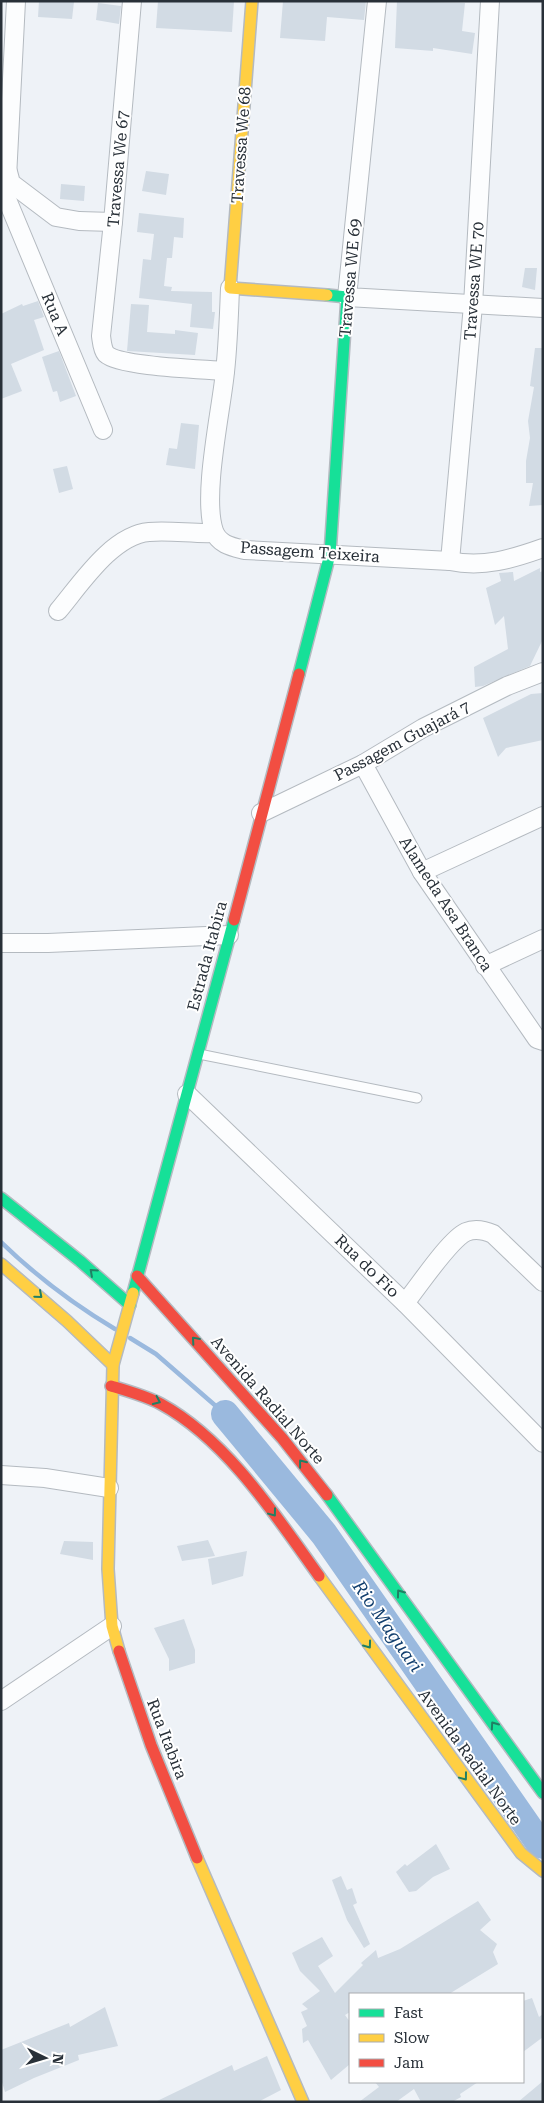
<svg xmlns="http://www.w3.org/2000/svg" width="544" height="2103" viewBox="0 0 544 2103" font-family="'Roboto Serif',serif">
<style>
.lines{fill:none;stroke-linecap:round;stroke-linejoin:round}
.stream{stroke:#9ab9de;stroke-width:4.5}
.river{stroke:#9ab9de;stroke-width:28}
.building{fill:#d2dbe4}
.lane-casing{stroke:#b4bac0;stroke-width:11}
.street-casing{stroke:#b4bac0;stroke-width:20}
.fast-casing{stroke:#b4bac0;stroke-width:14}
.slow-casing{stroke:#b4bac0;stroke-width:14}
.jam-casing{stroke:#b4bac0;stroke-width:14}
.lane{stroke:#fcfdfe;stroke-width:9}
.street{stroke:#fcfdfe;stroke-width:18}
.fast{stroke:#16e098;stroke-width:11}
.slow{stroke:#ffcf43;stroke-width:11}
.jam{stroke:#f24e42;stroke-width:11}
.oneway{stroke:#207f63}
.labels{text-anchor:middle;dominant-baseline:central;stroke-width:4;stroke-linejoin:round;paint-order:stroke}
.street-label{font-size:16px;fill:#283038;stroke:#fff}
.water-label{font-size:18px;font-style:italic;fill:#123f6e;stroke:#fff}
</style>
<rect width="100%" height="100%" fill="#eef2f7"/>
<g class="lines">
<g class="stream">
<path d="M1,1242c35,34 72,62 114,87"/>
<path d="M130,1338l26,16 69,60"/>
</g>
<path class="river" d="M225,1414l99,120 214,307 5,4"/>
</g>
<g class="building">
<path d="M39,1l35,1 -2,17 -34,-2z"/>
<path d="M158,1h76l-2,31 -76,-4z"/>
<path d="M283,1h83l-2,19 -37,-3 -2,24 -45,-3z"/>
<path d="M397,1l68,2 -3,28 13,2 -3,21 -39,-6v3l-38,-3z"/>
<path d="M98,3l23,3 -2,18 -23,-4z"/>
<path d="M146,171l23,3 -3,21 -24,-4z"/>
<path d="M61,184l24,2 -1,15 -24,-2z"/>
<path d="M139,213l45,5 -1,20 -9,-1 -2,21h-5l-3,28 8,1 -1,4 41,1v20h3l-2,17 -23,-2 2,-23 -53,-6 4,-39 8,1 3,-26 -17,-2z"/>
<path d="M525,268h12l-2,22 -13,-3z"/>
<path d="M38,301l6,16 -10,3 10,30 -33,14 11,27 -21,8v-85l21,-10 1,2z"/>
<path d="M131,304l18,1 -2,27 28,2v-4l23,3 -3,22 -68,-4z"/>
<path d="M535,348h8v157l-14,1 4,-23h-7v-22l4,-23 -2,-17 6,-34 -4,-1z"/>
<path d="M59,351l17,45 -16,6 -3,-11 -4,1 -11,-35z"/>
<path d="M181,423l18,2 -4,44 -29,-4 3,-17 8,1z"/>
<path d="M67,466l6,23 -14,4 -6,-24z"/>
<path d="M540,568v4l3,-1v68l-13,27 -47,20 -8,1 -1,-20 34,-18 -4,-33 -9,9 -9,-37 15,-7 -2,-8 14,-1 1,9z"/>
<path d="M543,693v47l-37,8 -8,9 -15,-39 48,-24z"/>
<path d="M208,1540l7,16 -33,5 -5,-15z"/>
<path d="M64,1541l29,1v18l-33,-6z"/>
<path d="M247,1551l-4,25 -31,9 -4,-26z"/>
<path d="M184,1619l11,31v13l-26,8v-12l-15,-31z"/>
<path d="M436,1844l14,25 -17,8 -17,14 -7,1 -13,-20 9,-8 2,2z"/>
<path d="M341,1876l6,14 5,-2 5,15 -4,2 17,39 -6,4 -17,-28 -15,-40z"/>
<path d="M478,1901l13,19 -11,10 17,14 -4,8 5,12 -49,30h-99v18l-5,3 5,7v42l-19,16 -23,-40 -5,3 -1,-14 5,-3 -6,-14 7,-3 -6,-5 18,-13 -20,-20 -8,-18 30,-16 11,19 -15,10 17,27 28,-28 -2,-2 15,-13 2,8 22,-9z"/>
<path d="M532,1998l7,19 4,-3v23l-20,15v-51z"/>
<path d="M105,2007l13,39 -40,9 1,5 -45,18 -29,14 -4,-13v-29l68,-27 1,4z"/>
<path d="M267,2056l14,34 -23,12h-103l77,-37 2,6z"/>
<path d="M543,2081v21h-25z"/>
<path d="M375,2082h103l-18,12 1,3 -9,5h-31l-7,-13 -18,13h-37l20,-15z"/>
</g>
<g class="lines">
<defs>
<path id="lane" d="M199,1054l218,44"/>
<g id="street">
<path d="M16,1l-10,196 97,233"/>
<path d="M132,1l-19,221 -12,114c1,6 1,13 5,18 14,13 97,15 119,17"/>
<path d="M377,1l-30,296 196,11"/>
<path d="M8,172l3,11 45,34 23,4 34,1"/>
<path d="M230,288c-1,28 -2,57 -5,84 -4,40 -23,124 -11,159 5,14 19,16 31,19l205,11c33,7 62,-2 93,-13"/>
<path d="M450,561l23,-256 17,-304"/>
<path d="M58,611c22,-26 54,-76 91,-79 21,-2 44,2 65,1"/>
<path d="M363,764l59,108 115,167 6,2"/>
<path d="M261,813l102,-49 60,-36 84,-42 36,-14"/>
<path d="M422,872l121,-56"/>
<path d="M1,943h47l181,-8"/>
<path d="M485,966l58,-27"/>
<path d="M187,1094l218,209 138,140"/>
<path d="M405,1303c14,-17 44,-63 61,-71 9,-4 18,-2 27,2l50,48"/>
<path d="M1,1475l44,3 64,10"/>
<path d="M1,1701l111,-75"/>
</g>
<g id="fast">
<path d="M299,674l31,-120 17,-257 -20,-2"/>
<path d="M1,1198l79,63 50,44"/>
<path d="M133,1293l101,-373"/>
<path d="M327,1495l216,298"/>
</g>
<g id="slow">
<path d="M252,1l-22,287 97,7"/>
<path d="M1,1264l66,57 46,44"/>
<path d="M319,1576l202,277 22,18"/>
<path d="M119,1651l-7,-25 -4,-57 5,-204 20,-72"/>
<path d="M197,1858l106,244"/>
</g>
<g id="jam">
<path d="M234,920l65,-246"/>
<path d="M137,1276l145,162 45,57"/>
<path d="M111,1386c17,5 35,10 50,18 66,36 115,112 158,172"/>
<path d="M119,1651l32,94 46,113"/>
</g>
</defs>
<use href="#lane" class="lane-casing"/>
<use href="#street" class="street-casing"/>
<use href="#fast" class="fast-casing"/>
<use href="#slow" class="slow-casing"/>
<use href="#jam" class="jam-casing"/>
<use href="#lane" class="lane"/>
<use href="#street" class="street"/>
<use href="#fast" class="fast"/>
<use href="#slow" class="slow"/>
<use href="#jam" class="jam"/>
</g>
<defs><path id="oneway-chevron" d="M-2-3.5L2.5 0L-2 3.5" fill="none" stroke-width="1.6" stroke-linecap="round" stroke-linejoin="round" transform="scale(1.25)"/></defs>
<g class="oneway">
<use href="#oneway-chevron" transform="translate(93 1272) rotate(-138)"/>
<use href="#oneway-chevron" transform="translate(39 1295) rotate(41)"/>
<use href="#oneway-chevron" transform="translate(195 1340) rotate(-131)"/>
<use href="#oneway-chevron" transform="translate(157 1401) rotate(25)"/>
<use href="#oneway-chevron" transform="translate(302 1463) rotate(-128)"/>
<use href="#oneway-chevron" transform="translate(273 1513) rotate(53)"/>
<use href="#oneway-chevron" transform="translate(400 1593) rotate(-126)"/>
<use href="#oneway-chevron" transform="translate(368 1645) rotate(54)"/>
<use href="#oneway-chevron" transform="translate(494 1725) rotate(-125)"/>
<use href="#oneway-chevron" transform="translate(464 1777) rotate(53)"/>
</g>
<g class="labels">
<g class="street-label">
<text transform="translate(241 145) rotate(-86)">Travessa We 68</text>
<text transform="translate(118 169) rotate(-85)">Travessa We 67</text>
<text transform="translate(350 278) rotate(-85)">Travessa WE 69</text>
<text transform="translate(474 281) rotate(-86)">Travessa WE 70</text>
<text transform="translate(55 314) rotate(67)">Rua A</text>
<text transform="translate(310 552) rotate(4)">Passagem Teixeira</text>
<text transform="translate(402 741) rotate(-28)">Passagem Guajará 7</text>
<text transform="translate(446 904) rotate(57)">Alameda Asa Branca</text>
<text transform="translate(207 956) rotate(-75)">Estrada Itabira</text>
<text transform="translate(367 1266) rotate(44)">Rua do Fio</text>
<text transform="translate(268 1400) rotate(49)">Avenida Radial Norte</text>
<text transform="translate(167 1739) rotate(69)">Rua Itabira</text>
<text transform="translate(470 1757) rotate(54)">Avenida Radial Norte</text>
</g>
<g class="water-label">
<text transform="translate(388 1626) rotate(55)">Rio Maguari</text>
</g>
</g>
<rect width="544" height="2103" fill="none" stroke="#283038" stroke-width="5"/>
<rect x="349" y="1993" width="175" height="90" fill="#ffffff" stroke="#a9acaf"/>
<rect x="359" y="2009" width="25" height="8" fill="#16e098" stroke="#a9acaf"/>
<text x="394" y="2018" font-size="15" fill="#283038">Fast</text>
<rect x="359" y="2034" width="25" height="8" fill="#ffcf43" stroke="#a9acaf"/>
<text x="394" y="2043" font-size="15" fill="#283038">Slow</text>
<rect x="359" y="2059" width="25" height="8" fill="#f24e42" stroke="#a9acaf"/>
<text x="394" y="2068" font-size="15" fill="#283038">Jam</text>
<g transform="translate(45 2058) rotate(95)" stroke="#ffffff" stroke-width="4" paint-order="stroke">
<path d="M0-4L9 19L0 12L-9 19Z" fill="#283038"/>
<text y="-8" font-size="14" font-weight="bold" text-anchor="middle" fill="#283038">N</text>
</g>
</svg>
